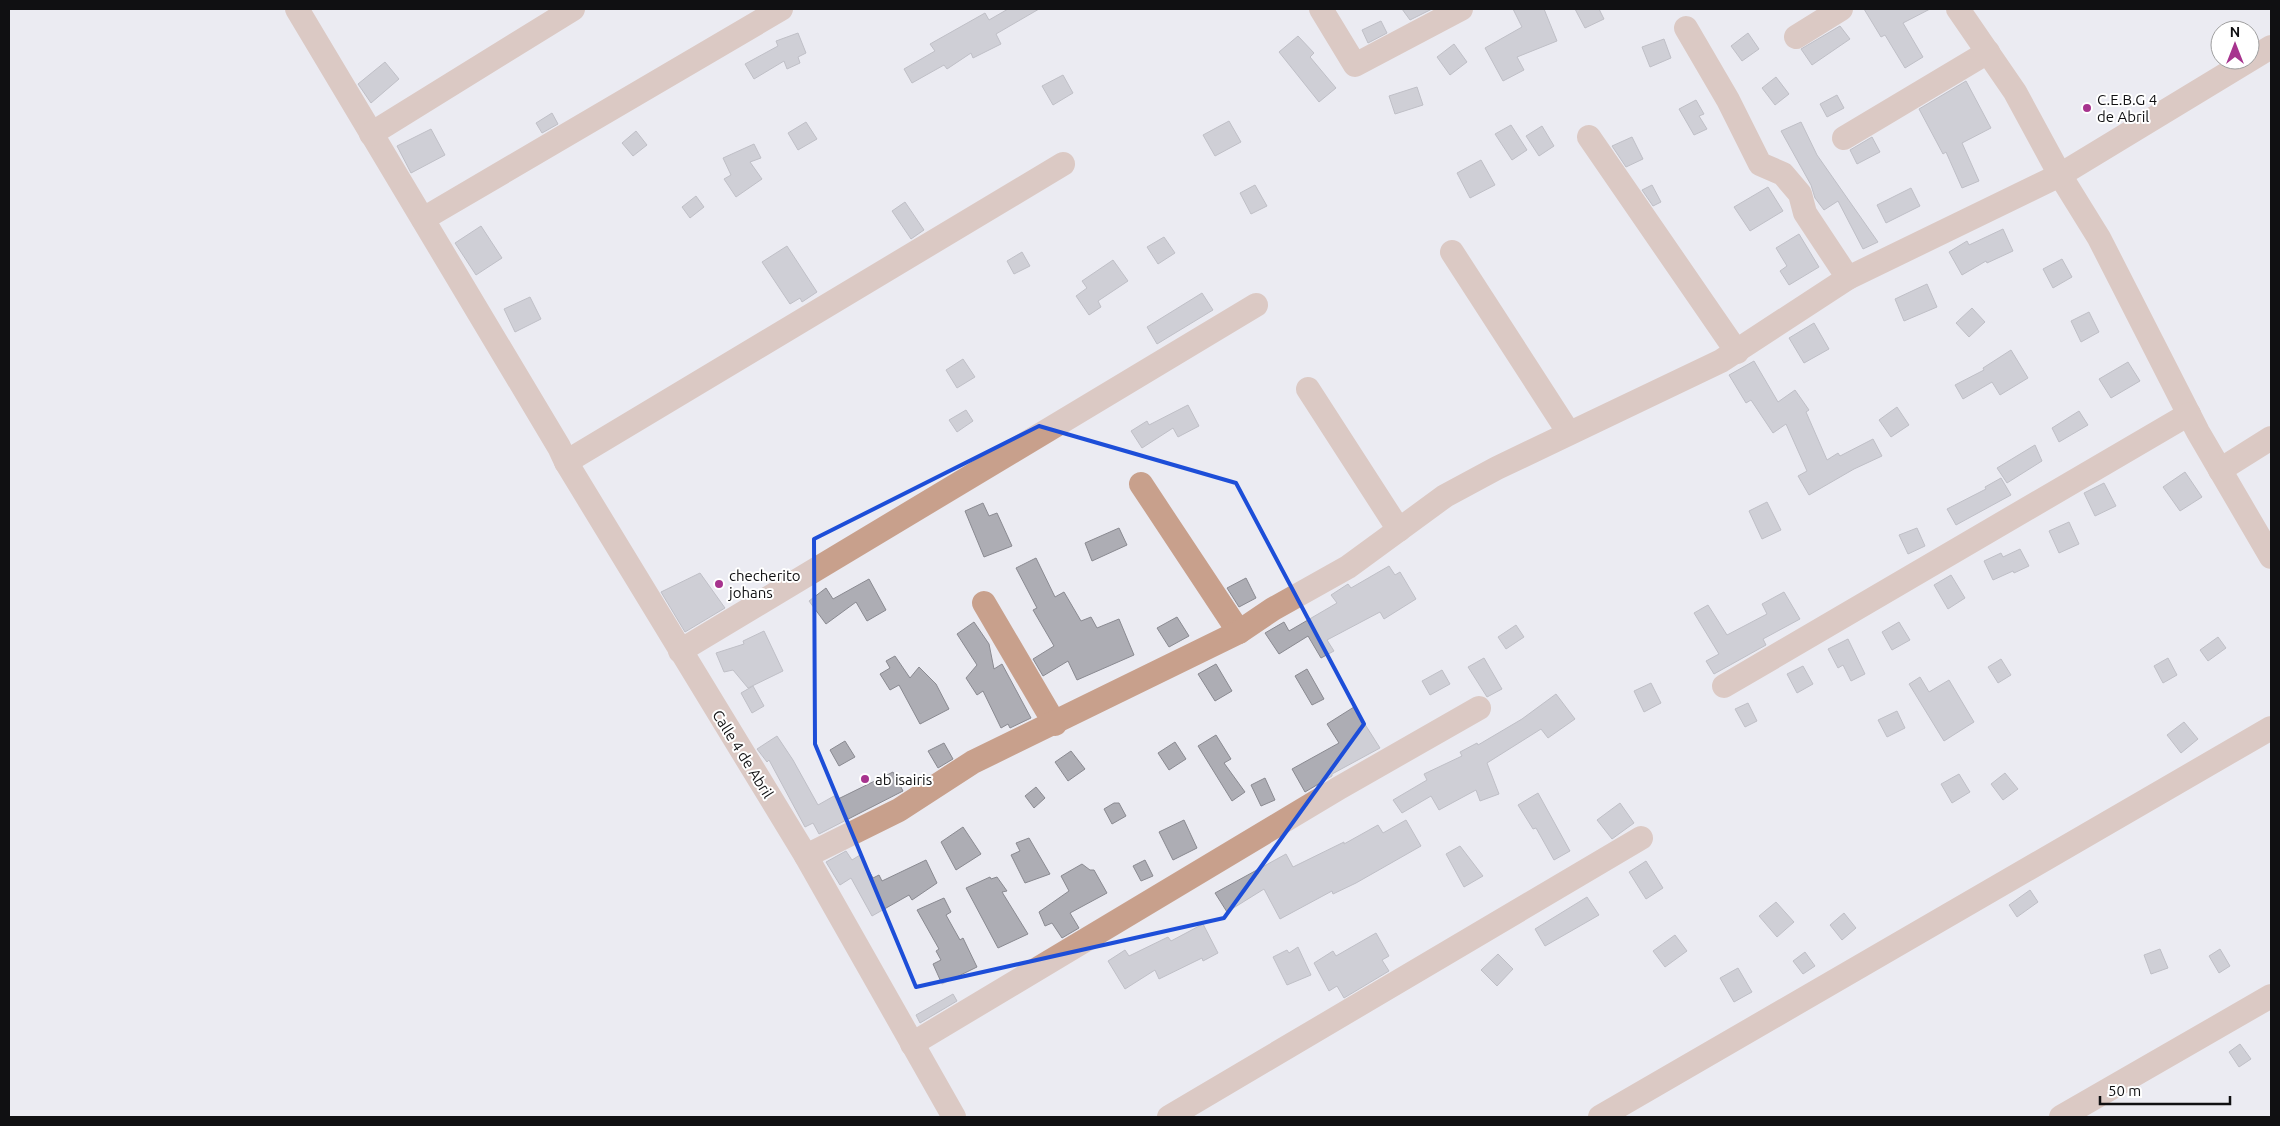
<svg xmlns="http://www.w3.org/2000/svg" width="2280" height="1126" viewBox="0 0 2280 1126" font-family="Ubuntu,sans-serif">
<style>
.building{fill:#adadb4;stroke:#8a8a91}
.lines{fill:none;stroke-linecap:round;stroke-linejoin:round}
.minor{stroke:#c8a08c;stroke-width:24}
.marked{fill:none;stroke:#1d4ed8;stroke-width:4;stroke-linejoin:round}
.poi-dot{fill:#a7338e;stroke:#fff;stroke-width:2}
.labels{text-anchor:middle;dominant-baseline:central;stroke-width:4;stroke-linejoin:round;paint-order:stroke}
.poi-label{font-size:15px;fill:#101012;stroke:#fff;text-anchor:start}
.street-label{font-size:15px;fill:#101012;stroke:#fff}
</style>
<rect width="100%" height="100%" fill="#ebebf2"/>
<g class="building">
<path d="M1008,9h31l-43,25 5,10 -28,14 -2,-5 -24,16 -3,-4 -32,18 -8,-14 31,-18 -5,-7 55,-31 4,7z"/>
<path d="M1402,9h30l-22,11z"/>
<path d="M1513,9h31l13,32 -40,16 7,13 -21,11 -18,-33 37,-21z"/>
<path d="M1575,9h24l5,10 -19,9z"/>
<path d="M1864,9h66l-27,14 20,34 -18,11 -20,-33 -4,2z"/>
<path d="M1381,21l6,12 -19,10 -6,-13z"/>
<path d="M1840,26l10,13 -38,26 -11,-16z"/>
<path d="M798,33l8,20 -8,4 2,6 -13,6 -3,-8 -30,18 -9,-15 33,-18 -2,-5z"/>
<path d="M1748,33l11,16 -17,12 -11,-15z"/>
<path d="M1298,36l16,17 -4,4 26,31 -17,14 -40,-50z"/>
<path d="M1664,39l7,19 -21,9 -8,-20z"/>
<path d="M1454,44l13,18 -17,13 -13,-18z"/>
<path d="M385,62l14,17 -28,24 -13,-19z"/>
<path d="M1063,75l10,18 -20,12 -11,-19z"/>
<path d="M1776,77l13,17 -14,11 -13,-17z"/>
<path d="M1966,81l25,47 -29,15 17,38 -17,7 -16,-36 -3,2 -24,-45z"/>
<path d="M1417,87l6,18 -28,9 -6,-18z"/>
<path d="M1837,95l7,13 -17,9 -7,-13z"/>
<path d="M1696,100l8,14 -5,2 8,13 -13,6 -15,-26z"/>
<path d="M552,113l6,11 -16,9 -6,-10z"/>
<path d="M1229,121l12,21 -26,14 -12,-21z"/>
<path d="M806,122l11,17 -19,11 -10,-17z"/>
<path d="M1801,122l16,33 61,87 -15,7 -25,-48 -14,9 -9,-12 -4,-13 -30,-54z"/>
<path d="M1511,125l16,25 -15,10 -17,-26z"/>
<path d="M1542,126l12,20 -15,10 -13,-20z"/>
<path d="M431,129l14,26 -34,18 -14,-27z"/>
<path d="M636,131l11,14 -14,11 -11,-13z"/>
<path d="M1632,137l11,22 -17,8 -14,-21z"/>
<path d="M1872,137l8,15 -23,12 -7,-14z"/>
<path d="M754,144l7,14 -11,4 12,17 -26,18 -12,-18 7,-4 -8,-17z"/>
<path d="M1481,160l14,25 -25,13 -13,-25z"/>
<path d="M1255,185l12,21 -16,8 -11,-21z"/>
<path d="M1652,185l9,17 -8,4 -11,-16z"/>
<path d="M1768,187l15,24 -33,20 -16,-24z"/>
<path d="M1911,188l9,18 -34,17 -9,-18z"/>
<path d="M696,196l8,11 -14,11 -8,-11z"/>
<path d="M905,202l19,28 -13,9 -19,-28z"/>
<path d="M481,226l21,32 -26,17 -21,-32z"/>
<path d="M2003,229l10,22 -26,12 -1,-2 -24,14 -13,-23 18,-11 2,4z"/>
<path d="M1799,234l20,33 -30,18 -9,-14 7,-5 -11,-18z"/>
<path d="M1164,237l11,16 -17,11 -11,-17z"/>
<path d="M787,246l30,46 -15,10 -2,-4 -10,6 -28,-42z"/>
<path d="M1022,252l8,14 -16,8 -7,-13z"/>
<path d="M2062,259l10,18 -19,11 -10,-19z"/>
<path d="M1113,260l15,21 -30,20 3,6 -12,8 -13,-19 11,-8 -5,-7z"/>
<path d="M1927,284l10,23 -33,14 -9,-22z"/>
<path d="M1202,293l11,17 -56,34 -10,-17z"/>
<path d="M530,297l11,22 -26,13 -11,-23z"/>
<path d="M1972,308l13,14 -16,15 -13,-14z"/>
<path d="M2089,312l10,20 -18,10 -10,-21z"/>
<path d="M1814,323l15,26 -25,14 -15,-25z"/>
<path d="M2011,350l17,28 -28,17 -8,-13 -29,17 -8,-14 29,-15 -1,-2z"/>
<path d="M963,359l12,18 -18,11 -11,-18z"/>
<path d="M1754,361l24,41 17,-12 14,20 -3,2 21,48 11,-7 2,3 33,-17 9,17 -28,13 -45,26 -11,-19 9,-5 -21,-47 -13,9 -22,-33 -5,3 -17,-28z"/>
<path d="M2128,362l12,19 -29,17 -12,-19z"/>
<path d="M1188,405l11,21 -21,11 -5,-9 -31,20 -11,-17 16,-10 2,4z"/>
<path d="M1897,407l12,18 -18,12 -12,-17z"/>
<path d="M966,410l7,11 -16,11 -8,-12z"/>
<path d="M2079,411l9,14 -29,17 -7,-14z"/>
<path d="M2035,445l7,16 -35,22 -10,-15z"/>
<path d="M2185,472l17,25 -22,14 -17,-24z"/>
<path d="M2001,478l10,17 -55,30 -9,-16 39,-20 -1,-2z"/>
<path d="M2104,483l12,23 -21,10 -11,-23z"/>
<path d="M1767,502l14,28 -19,9 -13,-28z"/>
<path d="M983,503l6,13 8,-3 15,33 -28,11 -19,-46z"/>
<path d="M2069,522l10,22 -20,9 -10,-22z"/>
<path d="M1119,528l8,17 -35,16 -7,-18z"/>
<path d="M1917,528l8,18 -17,8 -9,-19z"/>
<path d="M2020,549l9,17 -15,7 -1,-2 -20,9 -9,-19 17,-8 2,4z"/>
<path d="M1036,558l19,39 9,-5 17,29 10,-4 6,11 22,-9 15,36 -57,25 -9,-19 -25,15 -10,-17 21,-13 -21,-36 4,-2 -21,-40z"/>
<path d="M1389,566l6,9 5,-3 16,27 -32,20 -4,-7 -53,28 7,11 -13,7 -13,-22 -29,18 -14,-21 19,-11 5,9 48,-28 -6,-8 17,-11 3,4z"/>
<path d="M700,573l25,35 -40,24 -24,-40z"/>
<path d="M1951,575l14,23 -17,11 -14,-24z"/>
<path d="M1246,578l10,20 -17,9 -12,-19z"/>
<path d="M869,579l17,31 -19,11 -11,-19 -30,22 -17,-23 17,-13 7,11z"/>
<path d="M1784,592l16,27 -37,20 3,6 -52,29 -8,-13 13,-7 -25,-41 14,-8 19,30 40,-21 -5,-10z"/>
<path d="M1177,617l12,19 -20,11 -12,-19z"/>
<path d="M974,622l15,22 5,25 8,-5 29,54 -21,10 -2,-4 -7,4 -18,-37 -6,4 -11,-17 11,-13 -20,-31z"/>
<path d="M1899,622l11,18 -18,10 -10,-18z"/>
<path d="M1516,625l8,12 -18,12 -8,-12z"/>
<path d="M764,631l19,40 -35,17 -15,-18 -9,2 -8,-19 28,-9 -1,-3z"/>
<path d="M2218,637l8,11 -18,13 -8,-11z"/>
<path d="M1848,639l17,35 -14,7 -8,-16 -5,3 -10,-19z"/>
<path d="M895,656l15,22 9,-11 17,17 13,25 -29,15 -21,-39 -9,5 -10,-16 10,-6 -4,-7z"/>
<path d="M1484,658l18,31 -15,8 -19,-30z"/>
<path d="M2168,658l9,17 -14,8 -9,-17z"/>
<path d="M2001,659l10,16 -13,8 -10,-16z"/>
<path d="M1216,664l16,27 -17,10 -17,-27z"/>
<path d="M1803,666l10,18 -16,9 -10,-19z"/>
<path d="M1307,669l17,30 -12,6 -17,-29z"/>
<path d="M1442,670l8,14 -20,11 -8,-14z"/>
<path d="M1920,677l9,15 20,-12 25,42 -30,19 -35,-57z"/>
<path d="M1651,683l10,20 -17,9 -10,-21z"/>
<path d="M753,686l11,20 -12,7 -11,-20z"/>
<path d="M1556,694l19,25 -27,19 -7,-9 -54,34 12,31 -19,7 -4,-11 -37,20 -8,-14 -29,17 -9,-13 34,-20 -3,-6 38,-18 -2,-4 17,-9 1,2 44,-26z"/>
<path d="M1748,703l9,18 -12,6 -10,-18z"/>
<path d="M1354,707l26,41 -48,26v2l-27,16 -13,-23 47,-26 -12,-19z"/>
<path d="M1897,711l8,17 -18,9 -9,-17z"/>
<path d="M2184,722l14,17 -17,14 -14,-18z"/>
<path d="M1216,735l15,24 -7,4 21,29 -13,9 -34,-55z"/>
<path d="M777,736l16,24 25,45 16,-9 2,4 57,-28 10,19 -84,43 -6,-11 -8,4 -36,-67 -2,2 -10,-13z"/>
<path d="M845,741l10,16 -16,9 -9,-16z"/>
<path d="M1175,742l11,17 -17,11 -11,-17z"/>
<path d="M944,743l9,16 -15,9 -10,-17z"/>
<path d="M1071,751l14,18 -17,12 -13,-19z"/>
<path d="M2005,773l13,16 -15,11 -12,-16z"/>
<path d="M1959,774l11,18 -18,11 -11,-19z"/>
<path d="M1265,778l10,22 -14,6 -10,-21z"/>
<path d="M1036,787l9,11 -11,10 -9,-12z"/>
<path d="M1538,793l32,58 -16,9 -18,-32 -3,1 -15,-24z"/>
<path d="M1114,803h5l7,13 -14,8 -8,-15z"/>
<path d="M1620,803l14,20 -22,16 -15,-19z"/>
<path d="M1184,820l13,28 -24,12 -14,-28z"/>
<path d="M1406,820l15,26 -65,37 -23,11 -1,-3 -52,28 -16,-30 -37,23 -12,-19 71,-39 7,13 51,-25v2l34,-19 5,8z"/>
<path d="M963,827l18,27 -25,16 -15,-28z"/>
<path d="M1029,838l21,36 -25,9 -14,-28 9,-4 -4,-8z"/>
<path d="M1460,846l23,30 -19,11 -18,-33z"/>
<path d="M846,851l6,9 8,-5 13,23 6,-3 3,6 44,-21 11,23 -25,17 -3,-5 -37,21 -21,-38 -11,7 -14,-23z"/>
<path d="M1145,860l8,16 -12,5 -8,-15z"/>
<path d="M1646,861l17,27 -17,11 -17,-27z"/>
<path d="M1082,864l8,6h4l13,23 -37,20 9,15 -17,10 -10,-15 -7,3 -6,-14 30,-21 -8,-15z"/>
<path d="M990,877l1,2 6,-2 10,14 -5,1 26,42 -30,14 -32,-60z"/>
<path d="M2030,890l8,12 -21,15 -8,-12z"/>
<path d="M1587,897l12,18 -54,31 -10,-17z"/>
<path d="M944,898l7,14 -5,3 14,25 3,-2 14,29 -35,17 -9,-20 8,-4 -5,-9 3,-2 -22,-39z"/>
<path d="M1776,902l18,20 -17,15 -18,-21z"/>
<path d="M1844,913l12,15 -14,12 -12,-15z"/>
<path d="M1203,924l15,29 -15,8 -1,-3 -43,21 -4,-9 -30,19 -17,-28 17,-11 4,6 39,-19 3,4z"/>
<path d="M1376,933l13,23 -7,4 7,11 -45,27 -7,-12 -8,5 -15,-28 19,-12 3,5z"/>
<path d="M1675,935l12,16 -22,16 -12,-16z"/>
<path d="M1298,947l13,28 -24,10 -14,-28 14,-7 2,3z"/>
<path d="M2160,949l8,19 -17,6 -7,-19z"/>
<path d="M2220,949l10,17 -11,7 -10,-17z"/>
<path d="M1805,952l10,14 -12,8 -10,-13z"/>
<path d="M1498,954l15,15 -16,17 -16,-16z"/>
<path d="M1738,968l14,24 -18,10 -14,-24z"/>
<path d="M953,994l4,7 -37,22 -4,-8z"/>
<path d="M2240,1044l11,15 -12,8 -10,-15z"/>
</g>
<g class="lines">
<g class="minor">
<path d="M297,9l262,438 7,15 240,394 148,261"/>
<path d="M1321,9l34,56 106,-56"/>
<path d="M1686,28l42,72 32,64 23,10 17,20 5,19 43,65"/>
<path d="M1796,37l45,-28"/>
<path d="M2271,47l-211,128 39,63 99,194 73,125"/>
<path d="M371,134l202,-125"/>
<path d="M1589,137l148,215"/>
<path d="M1844,138l144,-86"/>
<path d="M423,219l358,-210"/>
<path d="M1452,252l117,181"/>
<path d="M1308,389l91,141"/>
<path d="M566,462l497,-298"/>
<path d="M2220,470l51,-32"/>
<path d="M1141,484l98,148"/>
<path d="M984,603l71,121"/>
<path d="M680,651l576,-346"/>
<path d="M1724,686l465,-272"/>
<path d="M806,856l93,-46 74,-48 266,-130 34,-23 75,-42 97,-71 52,-28 224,-107 127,-83 212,-103 -45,-83 -57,-83"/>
<path d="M912,1044l427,-256 140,-80"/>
<path d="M1169,1117l472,-279"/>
<path d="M1600,1117l671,-389"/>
<path d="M2061,1117l210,-121"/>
</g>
</g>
<path d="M0 0H2280V1126H0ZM1039,426l197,57 128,241 -140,194 -308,69 -101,-243 -1,-205z" fill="#ebebf2" fill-opacity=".55" fill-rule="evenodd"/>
<path class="marked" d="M1039,426l197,57 128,241 -140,194 -308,69 -101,-243 -1,-205z"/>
<g class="poi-dot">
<circle cx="2087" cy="108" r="5"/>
<circle cx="719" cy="584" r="5"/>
<circle cx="865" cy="779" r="5"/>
</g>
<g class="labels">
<g class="poi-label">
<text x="2097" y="99">C.E.B.G 4<tspan x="2097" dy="17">de Abril</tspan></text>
<text x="729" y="575">checherito<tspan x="729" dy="17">johans</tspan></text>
<text x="875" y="779">ab isairis</text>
</g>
<g class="street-label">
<text transform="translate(743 754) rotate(58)">Calle 4 de Abril</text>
</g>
</g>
<rect width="2280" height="1126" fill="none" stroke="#101012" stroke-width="20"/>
<g transform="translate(2235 45)"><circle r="24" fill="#ffffff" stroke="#9f9fa0"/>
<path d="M0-4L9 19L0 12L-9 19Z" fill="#a7338e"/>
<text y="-8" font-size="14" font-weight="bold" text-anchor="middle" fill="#101012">N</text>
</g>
<path d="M2100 1096v8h130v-8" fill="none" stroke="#101012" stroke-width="2.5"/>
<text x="2108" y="1096" font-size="15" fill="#101012" stroke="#ffffff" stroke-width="4" paint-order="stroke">50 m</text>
</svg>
